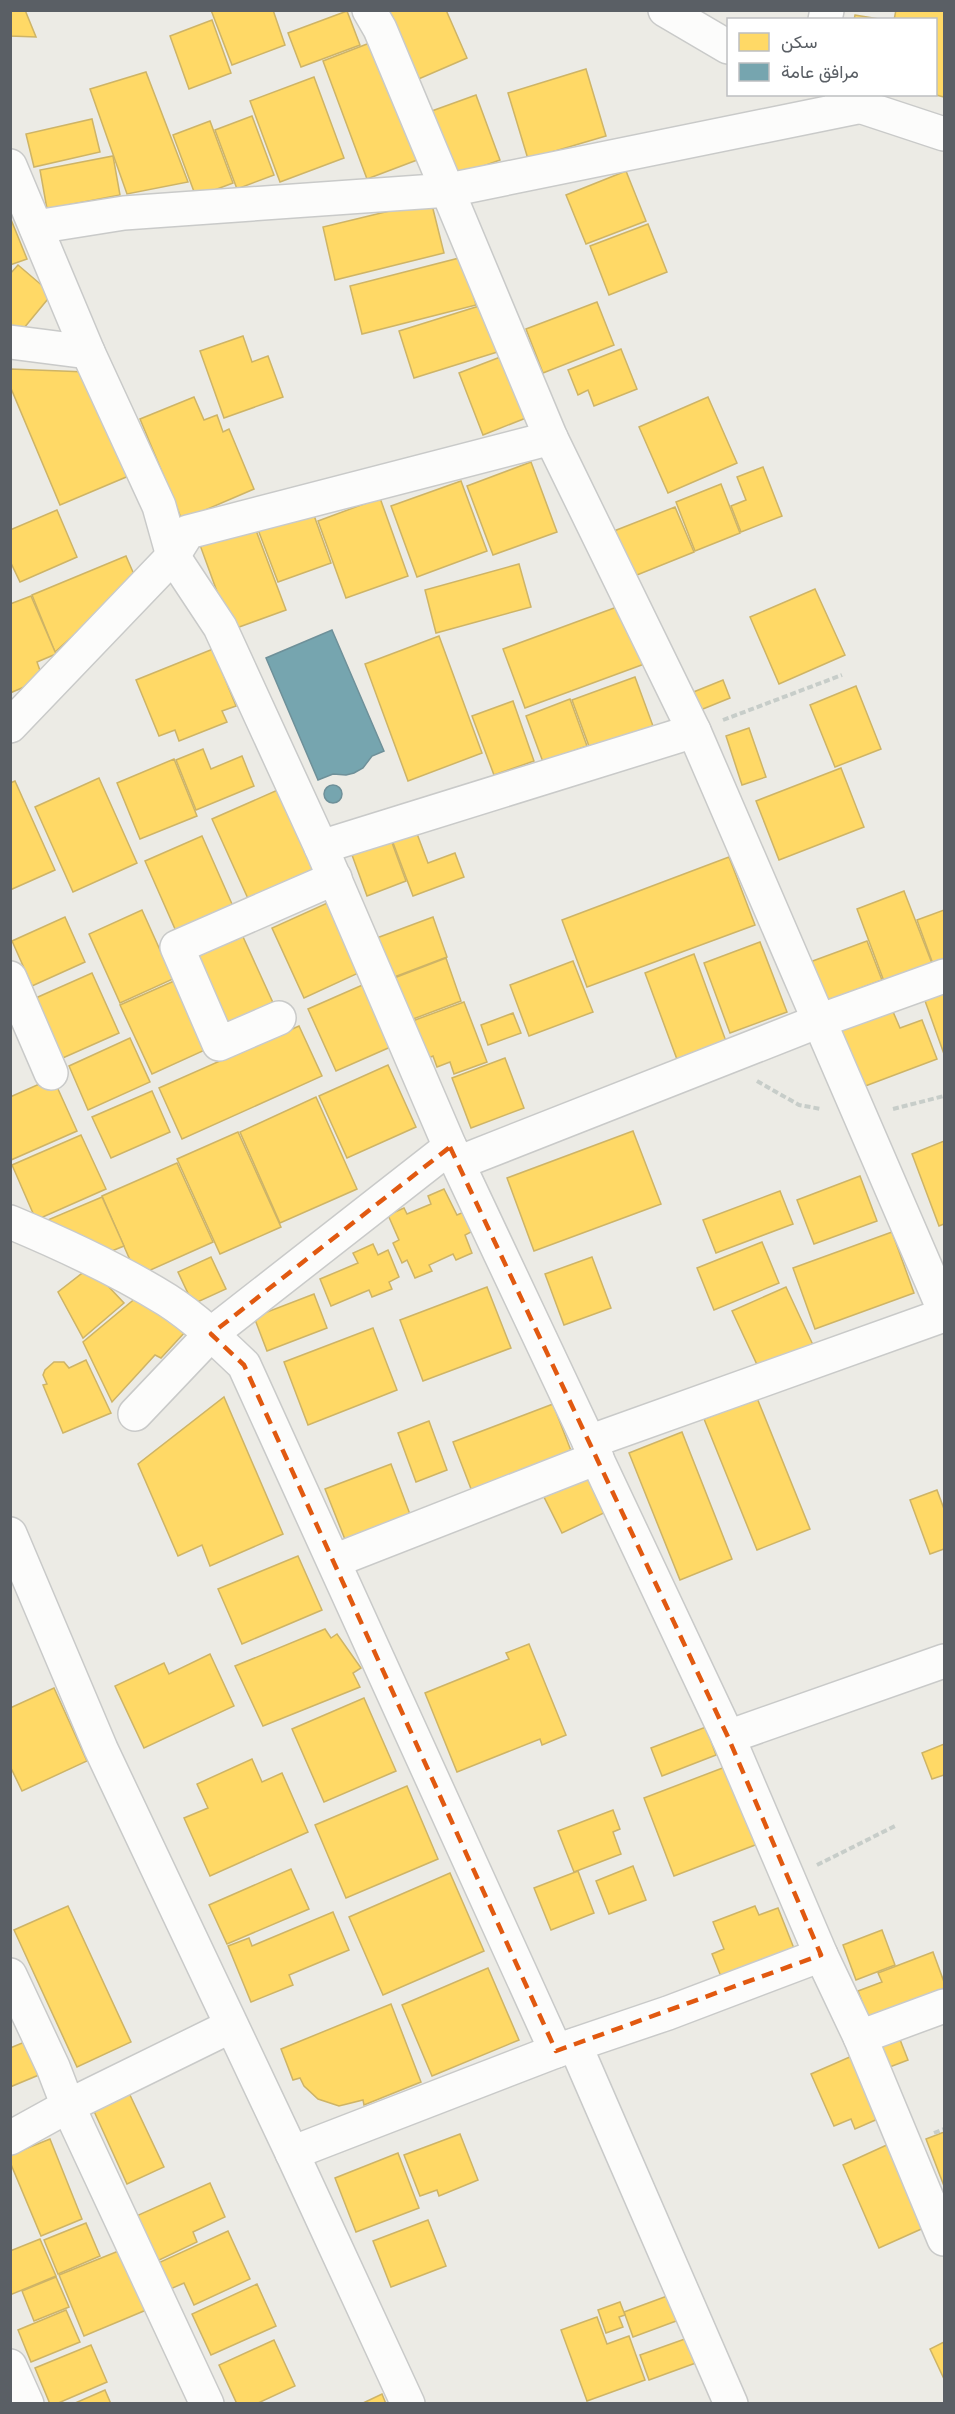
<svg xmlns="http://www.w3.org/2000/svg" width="955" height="2414" viewBox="0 0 955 2414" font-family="'Noto Sans',Vazirmatn,sans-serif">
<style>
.homes{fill:#ffd966;stroke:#ceb466;stroke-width:1.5}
.public{fill:#76a5af;stroke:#6e9099;stroke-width:1.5}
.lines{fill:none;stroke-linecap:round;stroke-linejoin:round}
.street-casing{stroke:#c9cac9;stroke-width:36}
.path{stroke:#c7cdc9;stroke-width:4;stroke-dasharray:6 3;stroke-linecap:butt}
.street{stroke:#fcfcfb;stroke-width:33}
.marked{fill:none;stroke:#e15910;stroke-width:4.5;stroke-dasharray:12 8;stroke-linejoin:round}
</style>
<rect width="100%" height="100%" fill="#ecebe5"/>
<g class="homes">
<path d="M10,10h15l11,27 -26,-1z"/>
<path d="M211,10h62l12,35 -53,20z"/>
<path d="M383,10h63l21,48 -53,23z"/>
<path d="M896,10h48v87l-12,-3h4v-74h-42z"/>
<path d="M347,11l13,34 -59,22 -13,-34z"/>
<path d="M855,15l30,5h-31z"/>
<path d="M212,20l19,53 -42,16 -19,-53z"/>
<path d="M380,39l45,118 -58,22 -44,-118z"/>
<path d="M586,69l20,67 -78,23 -20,-66z"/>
<path d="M146,72l42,110 -61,12 -37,-105z"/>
<path d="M314,77l30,81 -64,24 -30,-81z"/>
<path d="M476,95l24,65 -47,17 -24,-65z"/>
<path d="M252,116l22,59 -37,14 -22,-59z"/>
<path d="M92,119l8,33 -66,15 -8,-33z"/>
<path d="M210,121l23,62 -37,14 -23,-62z"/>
<path d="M113,156l7,39 -73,14 -7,-39z"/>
<path d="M626,171l20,50 -60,23 -20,-49z"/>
<path d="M431,201l13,52 -109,27 -12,-53z"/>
<path d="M10,217l17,42 -17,6z"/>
<path d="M648,224l19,48 -58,23 -19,-49z"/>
<path d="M463,257l13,48 -114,29 -12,-48z"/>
<path d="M18,265l34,29 -33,40 -9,-6v-54z"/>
<path d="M492,302l15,47 -93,29 -15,-47z"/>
<path d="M597,302l17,43 -71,28 -17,-44z"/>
<path d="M243,336l9,26 16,-6 15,41 -59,21 -24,-67z"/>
<path d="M621,349l16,40 -43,17 -6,-16 -10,5 -10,-25z"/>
<path d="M508,354l23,62 -48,19 -24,-62z"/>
<path d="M10,369l77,3 44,103 -71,30 -50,-119z"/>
<path d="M194,397l10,23 13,-5 6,17 6,-3 25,60 -72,31 -42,-101z"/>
<path d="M708,397l29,66 -69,30 -29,-66z"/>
<path d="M531,462l26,70 -64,23 -26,-69z"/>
<path d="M763,467l19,49 -41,16 -10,-26 15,-6 -9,-23z"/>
<path d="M461,481l26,70 -70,26 -26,-71z"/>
<path d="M721,484l19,49 -45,18 -19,-49z"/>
<path d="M380,498l28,78 -62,22 -28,-77z"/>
<path d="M311,507l20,56 -53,19 -21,-55z"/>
<path d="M675,507l19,45 -62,25 -18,-46z"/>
<path d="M57,510l20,47 -57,25 -10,-21v-31z"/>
<path d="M254,525l32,85 -55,20 -31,-85z"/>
<path d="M126,556l10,23 -81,73 -23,-57z"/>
<path d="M519,564l12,43 -95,26 -11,-43z"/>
<path d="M815,589l30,66 -66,29 -29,-67z"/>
<path d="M31,596l25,58 -19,8 6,17 -33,14v-89z"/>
<path d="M625,604l22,59 -122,45 -22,-59z"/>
<path d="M439,636l43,117 -74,28 -43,-117z"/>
<path d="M213,649l23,57 -14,5 5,11 -48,19 -4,-11 -16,6 -23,-56z"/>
<path d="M635,677l18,49 -63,23 -18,-49z"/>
<path d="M723,680l7,18 -32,13 -7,-18z"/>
<path d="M856,686l25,63 -46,18 -25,-62z"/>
<path d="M570,699l17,47 -44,16 -17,-46z"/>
<path d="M513,701l21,60 -40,14 -22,-59z"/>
<path d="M749,728l17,49 -24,8 -16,-49z"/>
<path d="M203,749l8,20 31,-13 12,30 -58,24 -20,-50z"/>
<path d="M174,759l23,57 -57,23 -23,-56z"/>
<path d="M841,768l23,59 -85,33 -23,-59z"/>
<path d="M99,778l38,85 -64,29 -38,-85z"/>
<path d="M15,781l40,89 -45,20v-107z"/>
<path d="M280,789l37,84 -67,30 -38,-84z"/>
<path d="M416,831l12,32 27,-10 9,24 -51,19 -21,-56z"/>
<path d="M202,836l34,77 -57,25 -34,-77z"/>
<path d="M391,840l15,41 -39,15 -15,-41z"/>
<path d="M729,857l26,68 -168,62 -25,-67z"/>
<path d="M904,891l29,75 -48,18 -28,-75z"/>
<path d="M334,900l31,70 -61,28 -32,-70z"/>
<path d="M142,910l31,69 -53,24 -31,-69z"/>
<path d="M944,910v50l-11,4 -16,-44z"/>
<path d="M65,917l20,45 -53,24 -20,-45z"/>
<path d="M433,917l14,40 -58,22 -15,-40z"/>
<path d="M239,928l35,77 -53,24 -35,-77z"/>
<path d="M867,941l15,39 -58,22 -14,-40z"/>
<path d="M760,942l27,70 -57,21 -26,-70z"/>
<path d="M694,954l33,90 -49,18 -33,-89z"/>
<path d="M446,958l15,43 -56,21 -16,-42z"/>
<path d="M573,961l20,51 -64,24 -19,-51z"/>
<path d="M92,973l27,60 -63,28 -27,-60z"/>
<path d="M174,981l31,69 -53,24 -32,-69z"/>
<path d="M367,983l28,62 -59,26 -28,-62z"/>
<path d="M944,990v64l-20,-56z"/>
<path d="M464,1002l23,60 -33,12 -4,-12 -13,5 -4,-11 -12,5 -14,-38z"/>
<path d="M891,1007l9,21 22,-8 15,39 -77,29 -23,-61z"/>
<path d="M513,1013l8,20 -33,12 -7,-20z"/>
<path d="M299,1026l23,50 -140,63 -23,-51z"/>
<path d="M130,1038l20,44 -62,28 -19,-44z"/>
<path d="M505,1058l19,50 -53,20 -19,-50z"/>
<path d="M388,1065l28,62 -69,31 -28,-62z"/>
<path d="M53,1078l24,53 -66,29 -1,-63z"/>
<path d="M152,1091l18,41 -59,26 -19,-41z"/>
<path d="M316,1097l41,92 -77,34 -40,-91z"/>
<path d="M633,1131l28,73 -127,47 -27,-73z"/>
<path d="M238,1132l43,95 -61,27 -43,-95z"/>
<path d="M81,1135l25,54 -70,31 -24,-55z"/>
<path d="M944,1141v83l-5,2 -27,-72z"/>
<path d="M177,1163l36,79 -76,34 -35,-80z"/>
<path d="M860,1176l17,45 -63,23 -17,-44z"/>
<path d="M444,1189l13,26 7,-3 9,19 -8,4 7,18 -16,7 -3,-6 -24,11 3,6 -17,7 -8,-18 -5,3 -9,-20 6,-3 -11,-25 16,-7 3,6 24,-10 -3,-8z"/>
<path d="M780,1191l13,33 -77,29 -13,-33z"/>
<path d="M102,1197l22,49 -22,9 -59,-33z"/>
<path d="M892,1232l22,61 -99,36 -22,-61z"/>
<path d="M762,1242l17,41 -65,27 -17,-42z"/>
<path d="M373,1244l5,11 10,-5 11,27 -10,5 3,7 -20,8 -3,-7 -38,16 -11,-27 38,-16 -5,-10z"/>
<path d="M211,1257l15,32 -33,15 -15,-32z"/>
<path d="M592,1257l19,51 -47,17 -19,-51z"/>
<path d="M90,1267l34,36 -41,35 -25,-46z"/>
<path d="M487,1287l24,61 -88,33 -23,-61z"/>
<path d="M786,1287l28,60 -54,24 -28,-60z"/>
<path d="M143,1292l43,39 -25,27 -6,-3 -43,47 -29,-60z"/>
<path d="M314,1294l13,34 -60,23 -13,-34z"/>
<path d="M373,1328l24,62 -89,35 -24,-63z"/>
<path d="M86,1360l25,53 -48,20 -20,-48 4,-1 -4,-9 2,-5 9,-8h10l5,6z"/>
<path d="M224,1397l59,137 -73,32 -8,-21 -24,11 -40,-92z"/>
<path d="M757,1398l53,131 -53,21 -53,-131z"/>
<path d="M553,1404l20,52 -100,38 -20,-52z"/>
<path d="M429,1421l18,49 -31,12 -18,-49z"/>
<path d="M682,1432l50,127 -52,21 -51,-127z"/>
<path d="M391,1464l20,53 -65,25 -21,-53z"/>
<path d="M588,1471l20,40 -46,22 -20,-40z"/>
<path d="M937,1490l7,19v40l-14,5 -20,-54z"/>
<path d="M298,1556l24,54 -80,34 -24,-55z"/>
<path d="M325,1629l6,9 6,-4 24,34 -8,5 7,14 -97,39 -28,-60z"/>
<path d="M529,1644l37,91 -24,10 -2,-6 -83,33 -32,-79 84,-34 -3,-6z"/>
<path d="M210,1654l24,52 -90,42 -29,-62 49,-23 5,11z"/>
<path d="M54,1688l33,73 -65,30 -12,-25v-58z"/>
<path d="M364,1698l32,73 -72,31 -32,-73z"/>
<path d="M706,1727l10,28 -54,21 -11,-28z"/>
<path d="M944,1744v31l-12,4 -10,-26z"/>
<path d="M252,1759l10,23 20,-9 26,59 -98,44 -26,-58 24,-10 -11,-24z"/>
<path d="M733,1764l30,78 -89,34 -30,-78z"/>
<path d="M407,1786l31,73 -92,39 -31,-73z"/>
<path d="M613,1810l7,19 -7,3 8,22 -47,18 -16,-41z"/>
<path d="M633,1866l13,34 -37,14 -13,-33z"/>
<path d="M291,1869l18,40 -82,35 -18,-39z"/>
<path d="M578,1871l16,42 -43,17 -17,-42z"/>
<path d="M450,1873l34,78 -101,44 -34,-78z"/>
<path d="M68,1906l63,136 -54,25 -63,-137z"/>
<path d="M755,1906l4,9 19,-7 17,43 -73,28 -10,-25 12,-5 -11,-27z"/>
<path d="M333,1912l16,38 -60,25 4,10 -42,17 -23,-56 21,-8 3,8z"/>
<path d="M882,1930l13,35 -39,15 -13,-35z"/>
<path d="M933,1952l11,30v10l-75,28 -11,-29 24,-9 -4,-9z"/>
<path d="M488,1968l31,72 -87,36 -30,-71z"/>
<path d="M391,2004l30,78 -57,23 -1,-5 -24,6 -21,-7 -14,-13 -4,-8 -7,2 -12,-31z"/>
<path d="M899,2037l9,23 -21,8 -9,-23z"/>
<path d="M32,2039l14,33 -36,15v-39z"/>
<path d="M852,2056l28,62 -25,11 -4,-10 -17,7 -23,-52z"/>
<path d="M129,2093l35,74 -37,17 -34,-75z"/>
<path d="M944,2132v54l-18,-47z"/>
<path d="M460,2134l18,46 -39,16 -2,-6 -17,6 -16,-41z"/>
<path d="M50,2139l32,80 -41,17 -31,-74v-7z"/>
<path d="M891,2143l37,83 -49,22 -36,-83z"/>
<path d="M398,2153l21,55 -63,24 -21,-54z"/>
<path d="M210,2183l15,34 -32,15 4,10 -42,20 -21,-45z"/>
<path d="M428,2220l18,46 -55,21 -18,-46z"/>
<path d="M86,2223l14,33 -42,18 -14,-34z"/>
<path d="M228,2231l22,48 -56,26 -10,-22 -16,7 -12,-26z"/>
<path d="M40,2239l16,37 -46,19v-44z"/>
<path d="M126,2248l25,60 -67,28 -25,-61z"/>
<path d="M56,2277l13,30 -35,14 -12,-30z"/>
<path d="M257,2284l19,42 -65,29 -19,-41z"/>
<path d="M678,2292l9,25 -54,20 -9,-25z"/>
<path d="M620,2302l5,13 -6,2 4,10 -17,6 -8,-23z"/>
<path d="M66,2310l14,32 -49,20 -13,-32z"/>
<path d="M597,2317l10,27 22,-8 16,44 -58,21 -26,-71z"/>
<path d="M696,2335l8,25 -55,20 -9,-25z"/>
<path d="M274,2340l21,46 -39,18h-19l-18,-39z"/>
<path d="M944,2342v37l-14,-30z"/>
<path d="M91,2345l16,37 -51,22h-6l-15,-36z"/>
<path d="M105,2390l6,14h-38z"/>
<path d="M382,2394l4,10h-25z"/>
</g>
<g class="public">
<path d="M332,630l52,121 -12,5 -9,12 -9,5 -8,2 -13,-1 -15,6 -52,-122z"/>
<circle cx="333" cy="794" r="9"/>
</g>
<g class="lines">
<defs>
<g id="street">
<path d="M369,10l11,19 171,409 143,293 250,579"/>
<path d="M665,10l63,37"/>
<path d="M825,20l2,-10"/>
<path d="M841,100l103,34"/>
<path d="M10,166l78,186 71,154 14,50 47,71 101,220 129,300 278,590 93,218 39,82 84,202"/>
<path d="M36,227l88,-14 325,-23 413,-84"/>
<path d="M10,342l78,10"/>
<path d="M10,726l163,-170 15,-24 363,-94"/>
<path d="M321,847l373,-116"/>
<path d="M10,978l41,95"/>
<path d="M279,1018l-60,26 -42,-97 158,-69"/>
<path d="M458,1163l361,-142 125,-45"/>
<path d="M10,1222c55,23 107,47 157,78 28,18 53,42 77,65l312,686 112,-38 153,-58"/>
<path d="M135,1414l76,-80 239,-187"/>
<path d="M589,1442l355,-127"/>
<path d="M10,1534l91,215 191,404 116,251"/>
<path d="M334,1561l263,-103"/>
<path d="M728,1737l216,-76"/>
<path d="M10,1975l43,92 15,39 139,298"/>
<path d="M860,2037l84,-31"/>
<path d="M575,2045l156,359"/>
<path d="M10,2138l58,-32 163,-80"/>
<path d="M292,2153l264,-102"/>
<path d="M10,2366l17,38"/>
</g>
</defs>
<use href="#street" class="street-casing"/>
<g class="path">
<path d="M723,720l119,-45"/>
<path d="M757,1081l42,24 22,4"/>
<path d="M893,1109l51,-13"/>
<path d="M817,1865l80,-40"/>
<path d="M934,2133l10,-4"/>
</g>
<use href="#street" class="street"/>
</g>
<path class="marked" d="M450,1147l278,590 93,218 -265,96 -312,-686 -33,-31z"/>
<rect width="955" height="2414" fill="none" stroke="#5a5f65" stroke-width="24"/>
<rect x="727" y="18" width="210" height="78" fill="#ffffff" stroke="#bdbfc1" stroke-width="1.5"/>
<rect x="739" y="33" width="30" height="18" fill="#ffd966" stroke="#bdbfc1" stroke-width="1.5"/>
<text x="781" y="48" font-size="18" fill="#5a5f65">سكن</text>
<rect x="739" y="63" width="30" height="18" fill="#76a5af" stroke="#bdbfc1" stroke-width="1.5"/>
<text x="781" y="78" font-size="18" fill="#5a5f65">مرافق عامة</text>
</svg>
